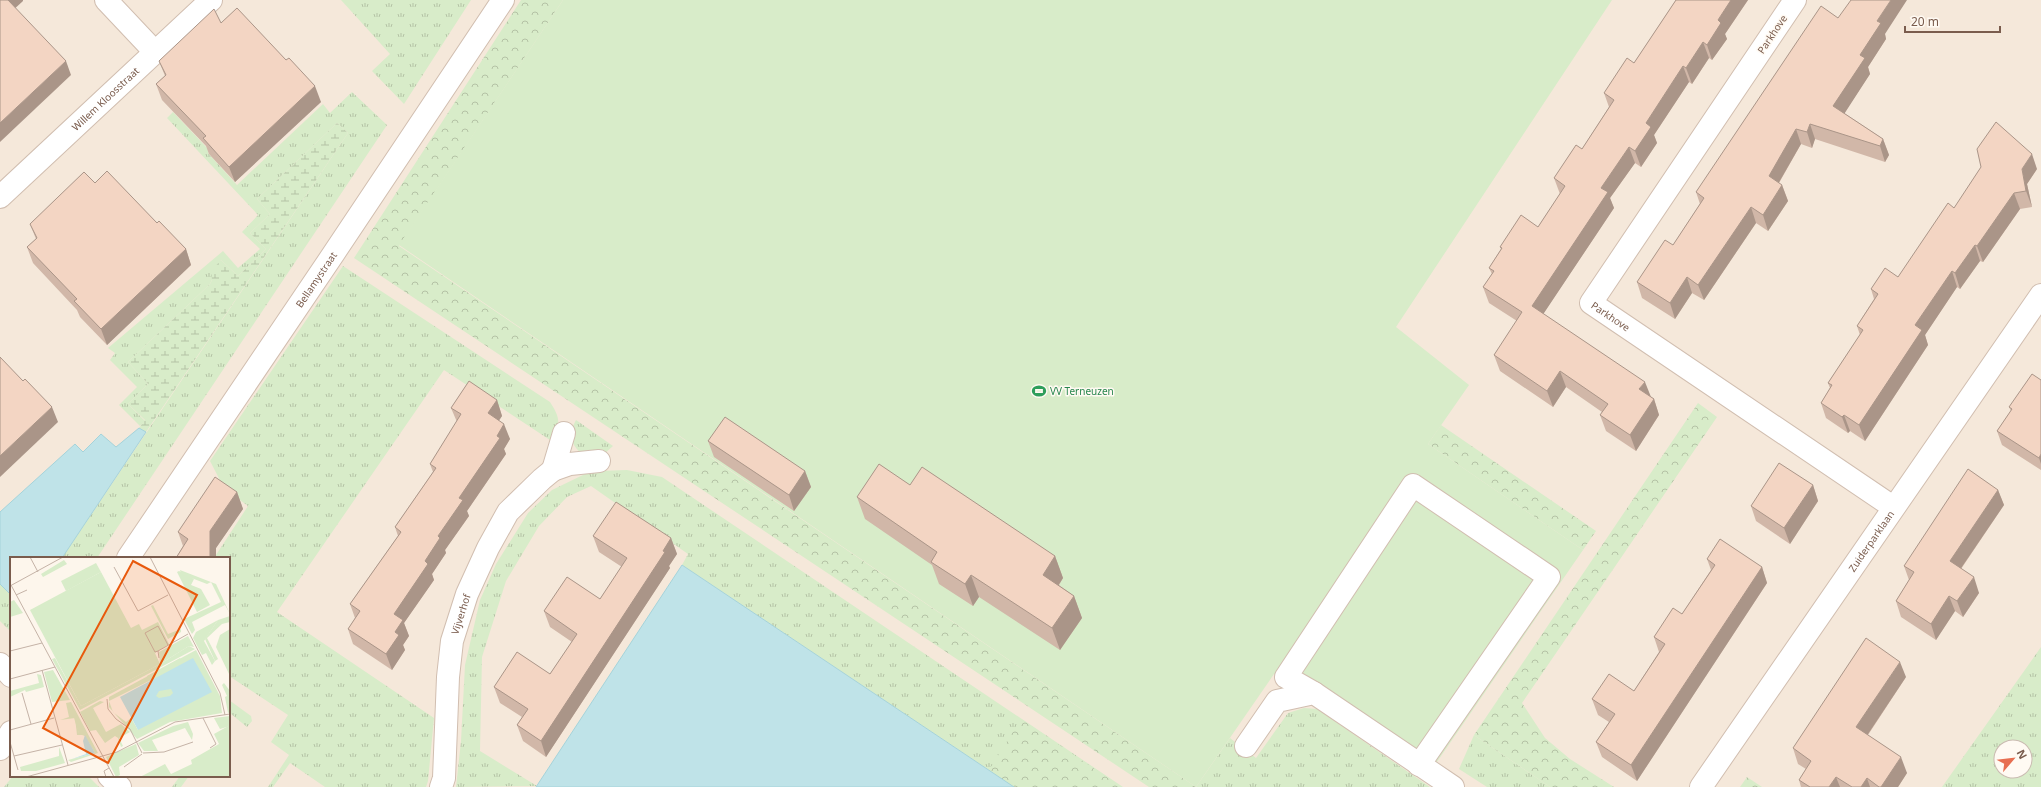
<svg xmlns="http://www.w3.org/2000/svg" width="2041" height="787" viewBox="0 0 2041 787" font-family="'Noto Sans',sans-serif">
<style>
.residential{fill:#f5e8da;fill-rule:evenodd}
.grass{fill:url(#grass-tufts);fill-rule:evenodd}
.forest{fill:url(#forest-crowns)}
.wetland{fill:url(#wetland-marsh)}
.park{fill:#d8ecc9}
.water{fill:#bfe3e8;stroke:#a5d3da}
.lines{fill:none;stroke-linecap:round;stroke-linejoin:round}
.minor-casing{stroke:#d1beb0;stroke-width:24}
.minor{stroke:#fff;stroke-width:22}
.wall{fill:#d1b7a8}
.shaded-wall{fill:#aa9588}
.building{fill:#f3d5c3;stroke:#aa9588}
.labels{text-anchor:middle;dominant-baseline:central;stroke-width:3;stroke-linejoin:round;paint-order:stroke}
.street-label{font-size:10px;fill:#7a5c4d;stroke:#fffaf3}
.leisure-label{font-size:10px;fill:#27864d;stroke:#fffaf3;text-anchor:start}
.inset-road{fill:none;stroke:#c5b3a7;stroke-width:1}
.view{fill:#e8590c;fill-opacity:0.15;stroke:#e8590c;stroke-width:2}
.inset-edge{fill:none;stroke:#7a5c4d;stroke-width:2}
</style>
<defs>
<pattern id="grass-tufts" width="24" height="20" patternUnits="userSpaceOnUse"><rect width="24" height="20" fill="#d8ecc9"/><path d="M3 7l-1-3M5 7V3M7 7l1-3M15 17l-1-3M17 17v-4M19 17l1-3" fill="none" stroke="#b4c2a5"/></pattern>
<pattern id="forest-crowns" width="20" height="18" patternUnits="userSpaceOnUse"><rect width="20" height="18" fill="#d8ecc9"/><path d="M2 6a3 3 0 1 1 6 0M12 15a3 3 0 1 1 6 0" fill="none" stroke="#b4c2a5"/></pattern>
<pattern id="wetland-marsh" width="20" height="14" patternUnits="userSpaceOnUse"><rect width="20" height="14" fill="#d8ecc9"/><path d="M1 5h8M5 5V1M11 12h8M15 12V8" fill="none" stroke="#b4c2a5"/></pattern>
</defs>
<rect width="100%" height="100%" fill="#fdf6ec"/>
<path class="residential" d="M0,0h2041v787h-2041zM11,558h218v218h-218zM2001,747h24v24h-24z"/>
<g class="grass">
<path d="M341,0h130l-67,104 -32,-33 18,-17z"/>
<path d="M352,92l35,33 -290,433h-35l286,-425 -11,-10 -80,76 13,15 -20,19 16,16 -28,27 -17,-16 -11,24 -82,78 20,22 -20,20 17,17 -5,5 -21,-21 18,-18 -27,-27 5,-7 -7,-5 115,-97 15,17 22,-19 -18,-17 16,-17 -91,-97 6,-6 37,39 -2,2 29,32 86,-81 7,9z"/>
<path d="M343,266l207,136c11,17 10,21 3,40l-109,-72 -167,242 157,106 -6,63 -2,6h-101l-35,-24 -17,24h-5l21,-32 -18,-13 17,-27 -59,-39v-118h-15l34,-52 -24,-18 -14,-27z"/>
<path d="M576,420l37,26 -10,9h-20c-13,-11 -15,-20 -7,-35z"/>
<path d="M627,470l35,7 461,310h-109l-332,-222 6,-11 -97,-68 -24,11 -28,29 -33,55 -24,76 -2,94 57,35 -81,1 5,-46 4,-76 15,-65 16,-36 32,-51 24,-23 33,-16 13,-3z"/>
<path d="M0,584l11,11v37l-11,-11z"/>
<path d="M2041,647v140h-99zM2001,747h24v24h-24z"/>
<path d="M229,700l22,16 1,5 -5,6 -16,-13 -2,2z"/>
<path d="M1304,708l13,1 113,78h-234l34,-49 26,20 32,-45z"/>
<path d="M1474,735l76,52h-63l-28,-18z"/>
<path d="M13,776h75l11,11h-95z"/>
<path d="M180,776h9l-8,11h-9z"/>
</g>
<g class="forest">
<path d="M521,0h42l-164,246 797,541h-47l-795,-529z"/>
<path d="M1698,403l19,14 -195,286 23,35 25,21 44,28h-64l-76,-52z"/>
<path d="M1441,425l155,106 -13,19 -155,-106z"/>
<path d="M1021,719l100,68h-108l-24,-17z"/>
<path d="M1747,777l15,10h-22z"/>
</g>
<path class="wetland" d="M337,123l11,10 -202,299 -7,-4 6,-8 -17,-16 20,-20 -20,-22 82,-78 2,-4 -1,-9 10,-11 17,16 28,-27 -16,-16 20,-19 -13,-15z"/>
<path class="park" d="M563,0h1049l-216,327 73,58 -41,59 155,106 -153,222 -156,-98 -78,113 -797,-542z"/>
<g class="water">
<path d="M139,428l7,4 -84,126h-51v37l-11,-11v-72l75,-68 8,8 18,-18 15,13z"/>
<path d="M682,565l332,222h-478z"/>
</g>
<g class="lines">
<defs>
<g id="minor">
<path d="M106,0l49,52"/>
<path id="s1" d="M1795,0l-204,303 302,204"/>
<path id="s2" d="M0,197l211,-197"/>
<path d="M553,470l11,-37"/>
<path id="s3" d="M128,558l206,-305 169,-253"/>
<path d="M0,664l11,12"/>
<path d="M1314,693l-28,-16 127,-192 136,92 -130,188"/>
<path d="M1246,746l31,-45 37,-8 139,94"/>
<path d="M0,749l11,-17"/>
<path d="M109,776l11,11"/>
<path id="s4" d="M441,787l3,-9 4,-101 4,-36 15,-47 21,-46 20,-36 34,-33 11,-9 17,-6 29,-3"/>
<path id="s5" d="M1701,787l340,-492"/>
</g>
</defs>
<use href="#minor" class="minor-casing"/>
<use href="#minor" class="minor"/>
</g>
<g class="wall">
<path d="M1676,0h72l-23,34 2,5 -15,21 -3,-2 -17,26 -3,-2 -35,53 3,8 -16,24 -6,-4 -25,35 4,10 -71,106 111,85 5,16 -23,36 -30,-20 -6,-16 2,-3 -36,-25 -13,20 -53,-36 -6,-16 23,-34 -28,-18 -6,-16 9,-13 -3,-6 12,-19 -1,-2 38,-20 22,-33 -6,-16 28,-29 27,-42 -5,-14 30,-30z"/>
<path d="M1838,18l47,16 1,5 -18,28 2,7 -26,39 39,26 6,16 -4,7 -70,-23 -3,9 -11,-4 -22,39 3,2 6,16 -20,30 -12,-8 -52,77 -12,-7 -17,26 -33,-21 -5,-16 36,-37 27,-41 -4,-12z"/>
<path d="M221,23l100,79 -86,80 -26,-28 -3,-8 -44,-46 -6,-16 9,-8 -6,-15z"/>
<path d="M2037,169l-10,15 5,23 -12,2 -37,53 -3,-1 -20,28 -3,-2 -32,48 3,10 -63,96 -15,-10 -2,2 -22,-15 -5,-15 9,-15 -2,-5 32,-48 -3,-9 17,-27 -3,-10 27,-12 56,-69z"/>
<path d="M95,183l62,40 29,26 5,16 -84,80 -27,-28 -3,-7 -44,-47 -6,-16 9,-8 -6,-15z"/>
<path d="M2041,380v90l-39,-25 -5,-14 14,-20 -2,-4z"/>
<path d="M497,400l5,16 -3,4 11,19 -6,10 2,5 -39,57 2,5 -24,34 1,3 -14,21 2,6 -30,43 5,13 -6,9 2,5 -13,20 -39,-26 -5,-15 7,-11 -5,-14 48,-68 -3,-9 38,-55 -3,-8 27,-42 -6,-14z"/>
<path d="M708,441l97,30 6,16 -17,24 -80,-54z"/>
<path d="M910,485l145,71 8,22 -4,7 15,11 8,22 -22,32 -81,-53 -6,9 -34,-22 -7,-19 -67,-46 -8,-22z"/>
<path d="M1813,485l5,16 -28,43 -34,-23 -5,-15z"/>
<path d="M1998,490l6,15 -43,64 18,24 -16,24 -8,-6 -19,29 -35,-23 -5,-16 13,-21 -5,-14z"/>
<path d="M237,492l6,17 -27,39v10h-40l7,-12 -5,-14z"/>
<path d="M593,536l78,2 6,16 -8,12 1,2 -124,189 -23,-16 -6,-16 5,-8 -22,-14 -6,-16 56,-13 22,-32 -22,-15 -6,-16 56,-12 22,-32 -23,-15z"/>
<path d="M1707,559l55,8 5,16 -130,198 -35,-24 -6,-15 13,-20 -11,-7 -6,-16 42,-8 25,-39 -5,-15 28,-23 29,-44z"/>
<path d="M1906,677l-38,58 39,38 -9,14h-97l-2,-7 7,-11 -8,-5 -5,-16z"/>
</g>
<g class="shaded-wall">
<path d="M7,0h16v1l-12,11z"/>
<path d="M1731,0h17l-23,34 2,5 -15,21 -5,-15 11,-25z"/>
<path d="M1891,0h16l-22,34 1,5 -18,28 2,7 -31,48 -6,-16 44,-85z"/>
<path d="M1703,42l6,16 -17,26 -6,-16z"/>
<path d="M66,61l5,14 -71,67v-19z"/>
<path d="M1683,66l6,16 -35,53 3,8 -16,24 -6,-16 11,-28z"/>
<path d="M315,86l6,16 -86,80 -6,-15z"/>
<path d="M1810,124l5,15 -3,9 -5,-16z"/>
<path d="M1796,129l5,15 -27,47 -5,-15z"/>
<path d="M1883,139l6,16 -4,7 -5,-16z"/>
<path d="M1629,147l6,16 -25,35 4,10 -76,114 -6,-16 69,-118z"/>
<path d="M2032,154l5,15 -10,15 5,23 -6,-16 -4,-22z"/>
<path d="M1782,185l6,16 -20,30 -5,-16z"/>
<path d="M2014,193l6,16 -37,53 -6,-16z"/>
<path d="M1751,207l5,16 -52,77 -6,-15z"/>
<path d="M1975,245l5,16 -20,28 -5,-16z"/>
<path d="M186,249l5,16 -84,80 -6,-16z"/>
<path d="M1952,271l5,16 -32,48 3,10 -63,96 -6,-16 56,-100z"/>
<path d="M1687,277l5,16 -17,26 -5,-16z"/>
<path d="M1560,371l6,16 -13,20 -6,-16z"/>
<path d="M1645,382l6,15 -12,-8z"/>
<path d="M1654,399l5,16 -23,36 -6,-16z"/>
<path d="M497,400l5,16 -8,12 -6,-15z"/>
<path d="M52,407l6,15 -58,55v-21z"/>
<path d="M1844,415l6,16 -2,2 -6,-16z"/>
<path d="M504,424l6,15 -6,10 2,5 -39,57 2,5 -24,34 1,3 -14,21 2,6 -30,43 5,13 -6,9 2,5 -13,20 -6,-16 9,-22 -1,-18 31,-53 34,-63z"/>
<path d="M2041,454v10l-2,-6z"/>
<path d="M805,471l6,16 -17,24 -5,-16z"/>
<path d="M1813,485l5,16 -28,43 -6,-16z"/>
<path d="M1998,490l6,15 -49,72 -5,-16z"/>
<path d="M237,492l6,17 -27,39v10h-6v-27z"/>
<path d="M671,538l6,16 -8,12 1,2 -124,189 -5,-16z"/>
<path d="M1055,556l8,22 -12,19 -8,-22z"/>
<path d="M1762,567l5,16 -130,198 -6,-16z"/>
<path d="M971,575l8,22 -6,9 -8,-22z"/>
<path d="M1974,577l5,16 -16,24 -6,-16z"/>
<path d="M1074,596l8,22 -22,32 -8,-22z"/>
<path d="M1949,596l6,15 -19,29 -5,-16z"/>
<path d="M1900,662l6,15 -44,66 -6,-16z"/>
<path d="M1901,757l6,16 -9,14h-17z"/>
<path d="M1836,777l4,10h-11z"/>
<path d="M1867,778l3,9h-9z"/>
</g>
<g class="building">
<path d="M0,0h8l58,61 -66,62z"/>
<path d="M1676,0h55l-13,20 3,3 -14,22 -4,-3 -17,26 -3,-2 -37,57 5,4 -16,24 -6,-4 -28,41 7,4 -76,114 113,76 -6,7 15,10 -24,36 -30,-20 8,-11 -48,-33 -13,20 -53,-36 28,-43 -39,-25 11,-16 -5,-3 13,-20 -2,-1 21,-32 17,12 27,-41 -11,-8 22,-33 6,4 32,-49 -10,-7 23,-35 7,5z"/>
<path d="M1851,0h40l-14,21 4,2 -21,32 5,3 -32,48 50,33 -3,7 -70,-22 -3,8 -11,-3 -27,47 13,9 -19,30 -12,-8 -53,78 -11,-8 -17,26 -33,-21 28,-42 8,5 31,-47 -8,-6 125,-186 17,12z"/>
<path d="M237,8l49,52 3,-2 26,28 -86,81 -26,-29 3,-2 -50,-52 10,-9 -7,-14 55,-52 7,14z"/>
<path d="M1996,122l36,32 -10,15 4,22 -12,2 -37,53 -2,-1 -20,28 -3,-2 -37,54 7,5 -63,95 -15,-10 -2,2 -21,-14 11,-18 -4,-2 35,-53 -6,-4 21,-32 -7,-5 14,-21 13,9 50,-74 6,5 27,-41 -4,-18z"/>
<path d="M107,171l50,52 2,-2 27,28 -85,80 -27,-28 3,-2 -50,-52 10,-9 -7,-14 54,-52 11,11z"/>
<path d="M0,357l23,24 2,-2 27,28 -52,49z"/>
<path d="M2032,374l9,6v74l-2,4 -42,-27 15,-22 -3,-2z"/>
<path d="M469,381l28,19 -9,13 16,11 -7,12 3,2 -41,60 4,2 -25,36 2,2 -15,23 3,3 -34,50 9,6 -8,12 4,3 -13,19 -38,-25 12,-18 -10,-7 51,-72 -6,-5 41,-59 -6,-4 31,-50 -10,-6z"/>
<path d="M725,417l80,54 -16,24 -81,-54z"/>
<path d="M1779,463l34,22 -29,43 -33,-22z"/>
<path d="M879,464l31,21 12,-18 133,89 -12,19 31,21 -22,32 -81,-53 -6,9 -34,-22 6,-10 -80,-55z"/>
<path d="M1968,469l30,21 -48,71 24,16 -17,24 -8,-5 -18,28 -35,-23 18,-29 -10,-6z"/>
<path d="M215,477l22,15 -27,39v27h-34l12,-19 -10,-7z"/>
<path d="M616,502l55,36 -8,13 2,1 -124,189 -24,-16 11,-16 -34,-22 23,-35 33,22 27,-40 -33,-23 23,-34 33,22 27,-41 -34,-22z"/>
<path d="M1720,539l42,28 -131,198 -35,-23 19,-28 -23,-15 17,-25 25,17 31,-47 -11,-7 19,-29 9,6 33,-49 -8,-6z"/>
<path d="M1866,638l34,24 -44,65 45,30 -20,30h-2l-12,-9 -6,9h-9l-16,-10 -7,10h-19l-11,-7 12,-19 -18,-13z"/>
</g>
<defs>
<symbol id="stadium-bare" viewBox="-9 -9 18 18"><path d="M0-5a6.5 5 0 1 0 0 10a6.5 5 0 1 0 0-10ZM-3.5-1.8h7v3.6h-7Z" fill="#2e9e5b" stroke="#fffaf3" stroke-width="2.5" paint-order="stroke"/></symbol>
</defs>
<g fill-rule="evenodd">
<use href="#stadium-bare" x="1029" y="381" width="20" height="20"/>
</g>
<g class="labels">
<g class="street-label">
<text transform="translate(1772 34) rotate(-56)">Parkhove</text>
<text stroke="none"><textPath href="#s2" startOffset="144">Willem Kloosstraat</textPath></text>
<text stroke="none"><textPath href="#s3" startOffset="336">Bellamystraat</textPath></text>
<text stroke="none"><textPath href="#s1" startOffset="389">Parkhove</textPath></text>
<text stroke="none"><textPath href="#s5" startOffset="299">Zuiderparklaan</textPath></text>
<text stroke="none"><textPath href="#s4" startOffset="175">Vijverhof</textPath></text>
</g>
<g class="leisure-label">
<text x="1050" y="391">VV Terneuzen</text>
</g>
</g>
<g transform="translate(10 557)">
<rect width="220" height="220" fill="#fdf6ec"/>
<path d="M54,3l3,4 -24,13 -2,-3zM86,6l5,9 -35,19 -5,-10zM169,14l15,8 -3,6 10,4 9,16 -13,7 -20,-40zM220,59v6l-8,2 -15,14 11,21 -3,2 -10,-22 13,-19zM220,72v47l-14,-29 4,-12zM178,79l6,11 -5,-1 -29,18 -1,-12zM186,93l24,46 2,17 -52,9 -33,17 -28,-32v-10zM143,122l-15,51 -7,-12 -5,4 -13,-10 -4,-11zM43,113l17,30 -18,2 -8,-30zM27,117l4,1 3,12 -18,5 -1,-2 -15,7v-6l29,-8zM214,126l6,8v21l-2,1 -3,-16 2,-1 -5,-11zM90,144l4,1 -11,6 13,24 15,-8 9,8 -11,6 4,8 -2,1 -3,-9 -3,-2 -10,7 -9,-13 -6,1 -10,-19zM61,145l27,51 -27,9 -3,-2 27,-7 -19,-32 3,12h2l3,2h-7l-2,-17 -15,2 9,-3 -3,-14zM178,165l5,12 -1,6 -7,-12 -33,12 6,11h-14l-6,-8 35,-17zM126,187l3,11 -20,12 1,8 -4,2 -10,-20zM49,190l6,16 -29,8h-15l-1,-4 39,-11z" fill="#d8ecc9" fill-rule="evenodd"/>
<path d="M170,13l36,14 14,30 -5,-9 -33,17 3,8 -3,4 -8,-15 37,-17 -10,-20 -4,2 -26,-10zM143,48l15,29 13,-5v3l-13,7 -17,-33zM208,63l-14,21 11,20 -3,4 -6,-12 -4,2 -9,-17 3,-6zM179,89l6,3 -115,61 -28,-51 3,-1 26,48 79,-42zM170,101l4,5 -34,18 -3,-5zM160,132l3,3 -3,4 -11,3 -3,-3 3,-5zM220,159v10l-10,3 -6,-11z" fill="#d8ecc9"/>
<path d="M60,148l15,30v1l-6,-2z" fill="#d8ecc9"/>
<path d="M91,15l30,56 8,-4 3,6 16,-8 11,22 -14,9 5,11 -79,42 -51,-96zM4,43l9,13 -13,4v-15zM220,168v52h-90l25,-13 6,10 21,-10 -1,-4 28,-16 -5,-10z" fill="#d8ecc9"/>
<path d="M183,101l19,34 -74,38 -18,-33zM161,132l2,4 -3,3 -11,2 -3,-2 3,-5zM75,178l10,18 -23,6 14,-5 -3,-13z" fill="#bfe3e8" fill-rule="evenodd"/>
<path class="inset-road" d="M20,0l8,15M140,0l70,136 5,22M104,10l24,44 30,-16M1,28l103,192M0,29l53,-29M6,38l11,-5M0,94l32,-8M148,94l-3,1 -10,-19 13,-7 10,19M149,101l-1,-7 30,-17M32,113l26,95M0,122l45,-12M12,136l9,31M97,142l1,10 8,10 14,10 12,24M193,161l13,26 -6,4M0,173l44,-12M0,185l8,28M133,196l21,-1 29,-10M4,199l48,-11M114,210l18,-13M16,220l91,-25 58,-30 55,-8M96,220l-2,-6 5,-3"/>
<path class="view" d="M123,4l64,34 -89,168 -65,-35z"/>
<rect width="220" height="220" class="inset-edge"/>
</g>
<g transform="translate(2013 759) rotate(62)"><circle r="19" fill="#fffaf3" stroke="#cabbb1"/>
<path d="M0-3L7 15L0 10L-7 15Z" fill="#e76f51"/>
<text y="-6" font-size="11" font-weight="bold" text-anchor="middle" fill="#7a5c4d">N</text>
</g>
<path d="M1905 26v6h95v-6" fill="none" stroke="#7a5c4d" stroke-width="2"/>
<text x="1911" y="26" font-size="12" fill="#7a5c4d" stroke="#fffaf3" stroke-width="3" paint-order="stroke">20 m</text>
</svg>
